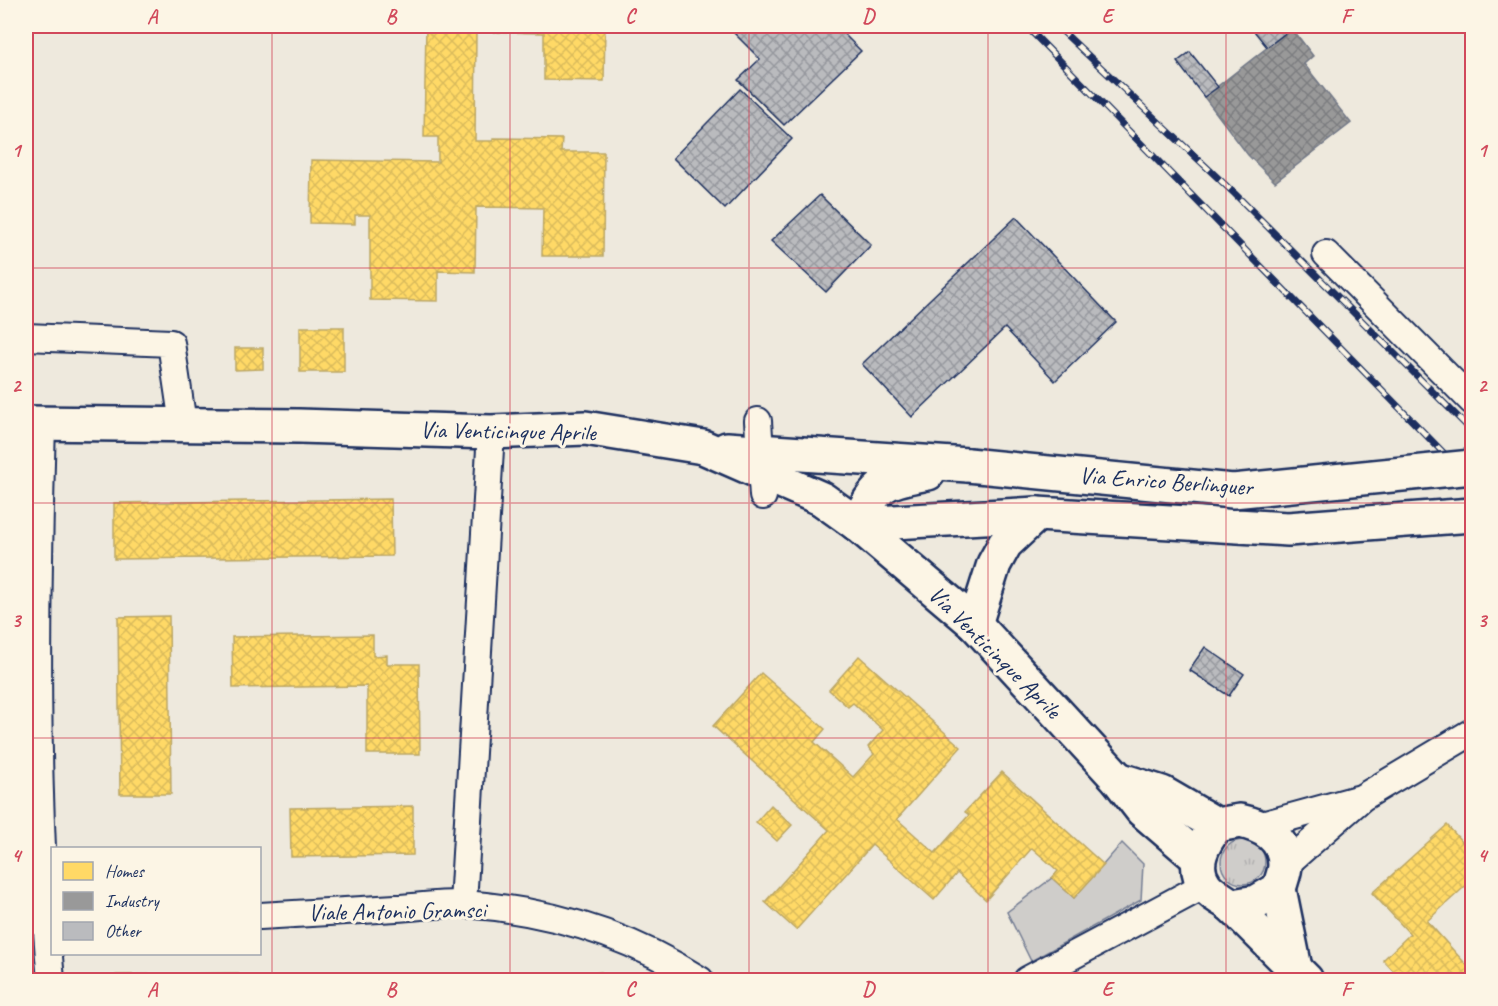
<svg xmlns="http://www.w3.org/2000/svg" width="1498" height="1006" viewBox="0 0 1498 1006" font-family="Caveat,sans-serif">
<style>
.grass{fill:url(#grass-tufts);stroke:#757e94;stroke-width:1.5}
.green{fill:#cfcdca;stroke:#757e94;stroke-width:1.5}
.homes{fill:url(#homes-cross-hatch);stroke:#bba664;stroke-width:1.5}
.industry{fill:url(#industry-cross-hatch);stroke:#737987;stroke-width:1.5}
.building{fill:url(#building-cross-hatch);stroke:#1b2f5e;stroke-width:1.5}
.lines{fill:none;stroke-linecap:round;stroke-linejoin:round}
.street-casing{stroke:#1b2f5e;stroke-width:30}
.secondary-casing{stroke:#1b2f5e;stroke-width:38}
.street{stroke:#fcf5e5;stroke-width:26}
.secondary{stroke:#fcf5e5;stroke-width:33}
.rail-casing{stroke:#1b2f5e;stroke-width:7}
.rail{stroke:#fcf5e5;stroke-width:4.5;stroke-dasharray:14;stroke-linecap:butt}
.secondary-bridge-casing{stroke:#1b2f5e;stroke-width:38;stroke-linecap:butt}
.secondary-bridge{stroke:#fcf5e5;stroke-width:33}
.grid{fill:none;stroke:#d1495b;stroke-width:1.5;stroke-opacity:0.55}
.labels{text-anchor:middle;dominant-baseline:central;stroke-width:6;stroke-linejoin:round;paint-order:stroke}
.street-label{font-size:24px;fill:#1b2f5e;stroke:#fcf5e5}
.neatline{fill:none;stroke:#d1495b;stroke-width:2}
.grid-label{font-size:20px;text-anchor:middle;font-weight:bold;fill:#d1495b}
</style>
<defs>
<pattern id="grass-tufts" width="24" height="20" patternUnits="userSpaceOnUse" patternTransform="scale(1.5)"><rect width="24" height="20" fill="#cfcdca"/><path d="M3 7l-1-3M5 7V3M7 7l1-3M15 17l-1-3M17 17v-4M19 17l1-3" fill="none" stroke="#b1b0b0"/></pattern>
<pattern id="homes-cross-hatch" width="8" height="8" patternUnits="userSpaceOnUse" patternTransform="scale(1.5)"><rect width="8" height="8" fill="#ffd966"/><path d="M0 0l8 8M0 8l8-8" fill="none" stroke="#dabb5b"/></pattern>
<pattern id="industry-cross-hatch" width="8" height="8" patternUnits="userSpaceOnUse" patternTransform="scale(1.5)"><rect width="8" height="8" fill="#999"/><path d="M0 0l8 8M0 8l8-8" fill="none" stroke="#7c7d80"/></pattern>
<pattern id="building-cross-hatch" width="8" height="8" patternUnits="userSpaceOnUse" patternTransform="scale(1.5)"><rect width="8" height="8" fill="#babbbe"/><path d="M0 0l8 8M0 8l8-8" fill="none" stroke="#96989e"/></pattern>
</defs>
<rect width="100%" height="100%" fill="#eee9dd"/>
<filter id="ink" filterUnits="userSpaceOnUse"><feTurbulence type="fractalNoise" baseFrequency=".0167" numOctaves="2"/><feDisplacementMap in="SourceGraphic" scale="12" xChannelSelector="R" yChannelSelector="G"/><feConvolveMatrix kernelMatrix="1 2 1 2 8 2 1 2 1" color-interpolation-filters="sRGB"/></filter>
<g filter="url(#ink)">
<circle class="grass" cx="1243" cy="862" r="22"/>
<path class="green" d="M1122,843l21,21 -2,36 -110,61 -24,-49 45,-34 22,20z"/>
<g class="homes">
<path d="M426,26h179l-1,55 -60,-1v-47l-68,-1 -1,109h18v-3l69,1 -1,13h43l-1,104h-61l1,-48 -67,-1 -1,65 -37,-1v30l-68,-1v-85h-15v9l-45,-1 1,-63 127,2v-25h-14z"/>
<rect x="300" y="327" width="44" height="45"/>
<path d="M235,348h28v21l-28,1z"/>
<path d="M391,499l1,57 -278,3v-56z"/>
<path d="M169,616l2,178h-51l-2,-177z"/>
<path d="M373,635v21l14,-1v9h32l1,90h-53v-68l-134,2 -1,-51z"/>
<path d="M859,656l102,91 -64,72 38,34 34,-38 -4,-3 37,-40 102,93 -30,33 -22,-20 6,-7 -26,-23 -46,52 -29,-27 -23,27 -62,-55 -76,85 -31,-28 64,-72 -116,-104 48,-53 64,56 -11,13 39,35 21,-23 -6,-7 15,-17 -30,-27 -5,4 -19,-17z"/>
<path d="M771,805l21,20 -15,16 -21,-19z"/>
<path d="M413,806v49l-122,2 -1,-49z"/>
<path d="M1447,825l25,28v27l-45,41 45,50v9h-70l-19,-20 27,-26 -38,-41z"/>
<path d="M601,972l1,8h-46z"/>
<path d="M238,973v7h-122v-5z"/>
</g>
<path class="industry" d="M1292,28l21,28 -9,8 47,59 -76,59 -27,-27 -44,-58z"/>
<g class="building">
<path d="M727,26h109l25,25 -77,74 -46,-45 22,-21z"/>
<path d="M1250,26h39l3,2 -25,19z"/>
<path d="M1190,52l28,35 -14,10 -27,-35z"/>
<path d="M740,89l52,50 -67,70 -52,-51z"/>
<path d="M820,195l51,50 -45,47 -55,-51z"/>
<path d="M1016,217l100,105 -61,59 -50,-53 -93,89 -50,-53z"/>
<path d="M1205,647l39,27 -15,22 -40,-26z"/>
</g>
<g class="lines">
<defs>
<g id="street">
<path d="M1326,254l146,147"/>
<path d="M26,337l145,6 12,81"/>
<path d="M758,421l5,75"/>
<path d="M42,423c-5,185 -8,373 9,557"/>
<path d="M1262,825l95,-26"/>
<path d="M1285,865l78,-68 109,-65"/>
<path d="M463,904l28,-472"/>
<path d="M260,916c45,-3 91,-5 136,-8 22,-1 46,-5 68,-4 86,6 164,30 236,76"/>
<path d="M1027,980l178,-95"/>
</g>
<g id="secondary">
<path d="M26,423l273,3 192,6 94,-4 118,19 119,52 35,25 118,100 143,155 24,31 56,48"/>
<path d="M727,449l241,16"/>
<path d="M857,524l180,-10 251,15 184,-14"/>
<path d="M857,524c21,-43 27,-42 71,-51"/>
<path d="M975,624l19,-60 11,-20 32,-30"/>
<path d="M1118,779l44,14 55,32"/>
<path d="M1240,821c23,5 45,16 45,44 0,7 -4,16 -6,24l-22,13 -25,4c-8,-6 -22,-13 -27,-21 -15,-21 -1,-43 12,-60z"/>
<path d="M1279,889l16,79"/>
<path d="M1232,906l74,74"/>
</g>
</defs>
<use href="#street" class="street-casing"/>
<use href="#secondary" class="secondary-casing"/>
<use href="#street" class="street"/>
<use href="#secondary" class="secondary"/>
<defs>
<g id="rail">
<path d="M1026,26l446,456"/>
<path d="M1057,26l178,168 237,237"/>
</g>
</defs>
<use href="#rail" class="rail-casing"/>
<use href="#rail" class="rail"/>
<defs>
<path id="secondary-bridge" d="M968,465l265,26 239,-24"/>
</defs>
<use href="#secondary-bridge" class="secondary-bridge-casing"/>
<use href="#secondary-bridge" class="secondary-bridge"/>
</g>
</g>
<path class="grid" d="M272,26v954M510,26v954M749,26v954M988,26v954M1226,26v954M26,268h1446M26,503h1446M26,738h1446"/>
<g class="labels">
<g class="street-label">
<text transform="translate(508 431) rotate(1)">Via Venticinque Aprile</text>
<text transform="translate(1166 481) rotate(4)">Via Enrico Berlinguer</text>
<text transform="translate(995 652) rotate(45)">Via Venticinque Aprile</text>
<text transform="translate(397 911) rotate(-1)">Viale Antonio Gramsci</text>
</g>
</g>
<rect width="1498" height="1006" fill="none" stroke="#fcf5e5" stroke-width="66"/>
<rect x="51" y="847" width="210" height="108" fill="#fcf5e5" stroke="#a2a6af" stroke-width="1.5"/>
<rect x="63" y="862" width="30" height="18" fill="#ffd966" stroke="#a2a6af" stroke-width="1.5"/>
<text x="105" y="877" font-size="18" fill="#1b2f5e">Homes</text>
<rect x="63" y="892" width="30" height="18" fill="#999999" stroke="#a2a6af" stroke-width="1.5"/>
<text x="105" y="907" font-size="18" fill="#1b2f5e">Industry</text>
<rect x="63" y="922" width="30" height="18" fill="#babbbe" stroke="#a2a6af" stroke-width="1.5"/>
<text x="105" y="937" font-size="18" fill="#1b2f5e">Other</text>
<rect x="33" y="33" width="1432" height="940" class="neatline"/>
<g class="grid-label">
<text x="152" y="23">A</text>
<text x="391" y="23">B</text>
<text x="630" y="23">C</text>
<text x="868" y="23">D</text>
<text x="1107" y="23">E</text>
<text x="1346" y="23">F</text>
<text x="16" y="157">1</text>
<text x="1482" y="157">1</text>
<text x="16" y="392">2</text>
<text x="1482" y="392">2</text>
<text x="16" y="627">3</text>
<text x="1482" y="627">3</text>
<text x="16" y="862">4</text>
<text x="1482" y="862">4</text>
<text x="152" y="996">A</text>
<text x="391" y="996">B</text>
<text x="630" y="996">C</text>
<text x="868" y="996">D</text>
<text x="1107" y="996">E</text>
<text x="1346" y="996">F</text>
</g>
</svg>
